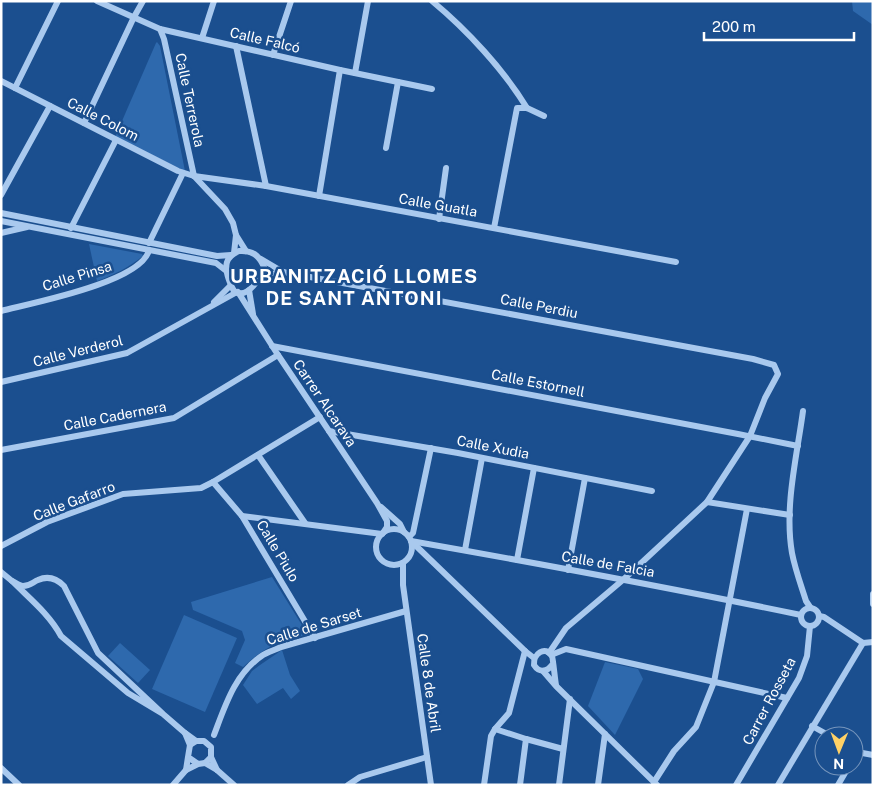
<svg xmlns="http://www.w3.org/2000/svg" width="874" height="786" viewBox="0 0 874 786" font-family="'Public Sans',sans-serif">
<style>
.green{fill:#2e69ad}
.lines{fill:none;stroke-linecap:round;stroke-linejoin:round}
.minor{stroke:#a9c9ee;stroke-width:6}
.labels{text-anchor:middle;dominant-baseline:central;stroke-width:5;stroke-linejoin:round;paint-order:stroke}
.street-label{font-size:14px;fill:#fff;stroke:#1b4f8f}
.district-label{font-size:19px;font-weight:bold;letter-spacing:1px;fill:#fff;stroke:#1b4f8f}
</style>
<rect width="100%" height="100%" fill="#1b4f8f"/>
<g class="green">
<path d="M852,1h21v24l-20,-14z"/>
<path d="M157,42l3,4 25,125 -70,-34 41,-94z"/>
<path d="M89,244l53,10 1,2c-14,11 -29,19 -46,25z"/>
<path d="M272,577l33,53v4c-7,5 -18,5 -26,9 -14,5 -25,14 -36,24l-8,-4 10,-23 -3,-9 -49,-21 -2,-8z"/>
<path d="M184,615l53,23 -32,74 -53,-23z"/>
<path d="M120,643l30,27 -12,13 -30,-27z"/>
<path d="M282,650l8,25 10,16 -9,8 -8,-11 -26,16 -14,-19 9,-14 8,-6z"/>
<path d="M605,662l33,7 5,10 -28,56 -27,-29z"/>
</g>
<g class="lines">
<g class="minor">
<path d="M97,1l63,28 180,41 92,19"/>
<path d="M432,1c35,29 72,69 95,107"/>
<path d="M160,29l4,10 30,137"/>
<path d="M202,38l12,-37"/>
<path d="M236,46l30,140"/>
<path d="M273,55l18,-54"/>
<path d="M355,73l13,-72"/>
<path d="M1,81l177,90 16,5 72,10 410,76"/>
<path d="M15,88l43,-87"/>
<path d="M84,123l50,-106 9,-16"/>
<path d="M386,148l12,-66"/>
<path d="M194,176l31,33 8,14 3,12"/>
<path d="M1,195l49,-89"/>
<path d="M319,196l21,-126"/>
<path d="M1,213l216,43 14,-1"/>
<path d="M439,219l7,-51"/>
<path d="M1,221l215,42 9,7"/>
<path d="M71,228l45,-88"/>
<path d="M494,228l23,-120h10l17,8"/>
<path d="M1,233l26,-6"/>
<path d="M149,243l34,-70"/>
<path d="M239,251c13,-1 20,4 25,16 -3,9 -16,34 -30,24 -2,-3 -4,-8 -5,-11 -5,-14 -4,-23 10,-29z"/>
<path d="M234,253l2,-18 10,16"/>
<path d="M261,259l22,13 -22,4"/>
<path d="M283,272l470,87 21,6 4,9 -13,24 -15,38 -43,66 -83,77 -58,49 -17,25"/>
<path d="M249,290l4,24"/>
<path d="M238,292l40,63 51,76 48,72 10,18v6l-4,6"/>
<path d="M214,302l17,-17"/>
<path d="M1,311c31,-8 141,-29 148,-61"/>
<path d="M272,346l466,88 60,12"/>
<path d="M1,382l126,-29 110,-61"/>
<path d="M803,411c-6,45 -19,96 -11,142 3,16 9,32 14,48l4,6"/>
<path d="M329,431l129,22 194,38"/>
<path d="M1,450l173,-32 104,-63"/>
<path d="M258,455l47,68"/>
<path d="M213,482l29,34 73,122"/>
<path d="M707,502l83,13"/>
<path d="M381,507l19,17 4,8"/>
<path d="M242,516l140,18"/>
<circle cx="394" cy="547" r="18"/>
<path d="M409,537l4,-4 18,-85"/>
<path d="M411,541c130,23 260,47 390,74"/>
<path d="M412,542l113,109 9,7"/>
<path d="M1,546l46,-24 76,-28 78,-6 12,-6 107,-65"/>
<path d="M465,550l17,-92"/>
<path d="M517,560l17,-92"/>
<path d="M403,563v22l28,200"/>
<path d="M568,570l17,-92"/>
<path d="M1,572l11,9"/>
<path d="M873,594v10"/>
<circle cx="810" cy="617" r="9"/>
<path d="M819,616l5,1 39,26"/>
<path d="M863,643l10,-1"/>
<path d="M551,655l15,-6 221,49"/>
<path d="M552,665c-5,7 -13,8 -18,0 -1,-11 11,-20 18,-9 1,2 3,24 4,29"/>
<path d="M543,671l13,15 101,99"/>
<path d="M163,714l-35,-21 -67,-57c-12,-22 -31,-37 -49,-55 4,2 8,5 11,5 7,0 10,-4 15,-6 11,-5 19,-1 26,6l34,67 65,61 22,19"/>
<path d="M812,726l18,10"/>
<path d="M495,729l31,10 37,10"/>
<path d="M214,735c11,-29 21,-62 49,-80 5,-3 12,-5 18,-8l125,-36"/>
<path d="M190,745l-5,-12 11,8"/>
<path d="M854,750l3,2 16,3"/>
<path d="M188,757l-2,13 12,-6 7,-1 6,-6v-10l-7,-6h-8l-6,4 -2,12 10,7"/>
<path d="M205,763l12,7 -6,-13"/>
<path d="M1,768l18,17"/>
<path d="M217,770l17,15"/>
<path d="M654,782l20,-31 22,-24 18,-45 33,-173"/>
<path d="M173,785l13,-15"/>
<path d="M348,785l12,-8 67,-20"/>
<path d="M484,785l7,-49 4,-7 14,-16 16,-62"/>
<path d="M520,785l6,-46"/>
<path d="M559,785l11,-86"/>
<path d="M598,785l7,-51"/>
<path d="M736,785l63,-107 8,-22 3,-30"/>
<path d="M778,785l85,-142"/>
<path d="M838,785l11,-19"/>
</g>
</g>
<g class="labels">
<g class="street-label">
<text transform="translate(265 40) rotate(13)">Calle Falcó</text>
<text transform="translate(190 100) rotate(78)">Calle Terrerola</text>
<text transform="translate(103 119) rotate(27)">Calle Colom</text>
<text transform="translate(438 205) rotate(10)">Calle Guatla</text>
<text transform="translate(77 276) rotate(-17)">Calle Pinsa</text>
<text transform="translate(539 306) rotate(11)">Calle Perdiu</text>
<text transform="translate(78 351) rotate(-14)">Calle Verderol</text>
<text transform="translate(538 383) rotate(11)">Calle Estornell</text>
<text transform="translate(325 403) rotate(56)">Carrer Alcarava</text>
<text transform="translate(115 416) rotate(-11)">Calle Cadernera</text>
<text transform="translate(493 447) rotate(11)">Calle Xudia</text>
<text transform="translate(74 501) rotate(-21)">Calle Gafarro</text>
<text transform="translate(278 551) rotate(59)">Calle Piulo</text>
<text transform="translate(608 564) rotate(10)">Calle de Falcia</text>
<text transform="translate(314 626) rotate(-17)">Calle de Sarset</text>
<text transform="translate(429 683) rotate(82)">Calle 8 de Abril</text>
<text transform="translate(769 701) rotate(-62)">Carrer Rosseta</text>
</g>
<g class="district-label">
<text x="354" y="276">URBANITZACIÓ LLOMES<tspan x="354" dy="22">DE SANT ANTONI</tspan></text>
</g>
</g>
<rect width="874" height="786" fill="none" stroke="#ffffff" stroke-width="5"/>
<g transform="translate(839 751) rotate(181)"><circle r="24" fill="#1b4f8f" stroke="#7695bc"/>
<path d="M0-4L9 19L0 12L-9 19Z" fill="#ffd166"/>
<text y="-8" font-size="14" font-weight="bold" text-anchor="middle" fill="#ffffff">N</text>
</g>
<path d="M704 32v8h150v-8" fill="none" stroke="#ffffff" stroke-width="2.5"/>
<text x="712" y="32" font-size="15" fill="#ffffff" stroke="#1b4f8f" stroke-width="4" paint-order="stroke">200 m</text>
</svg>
